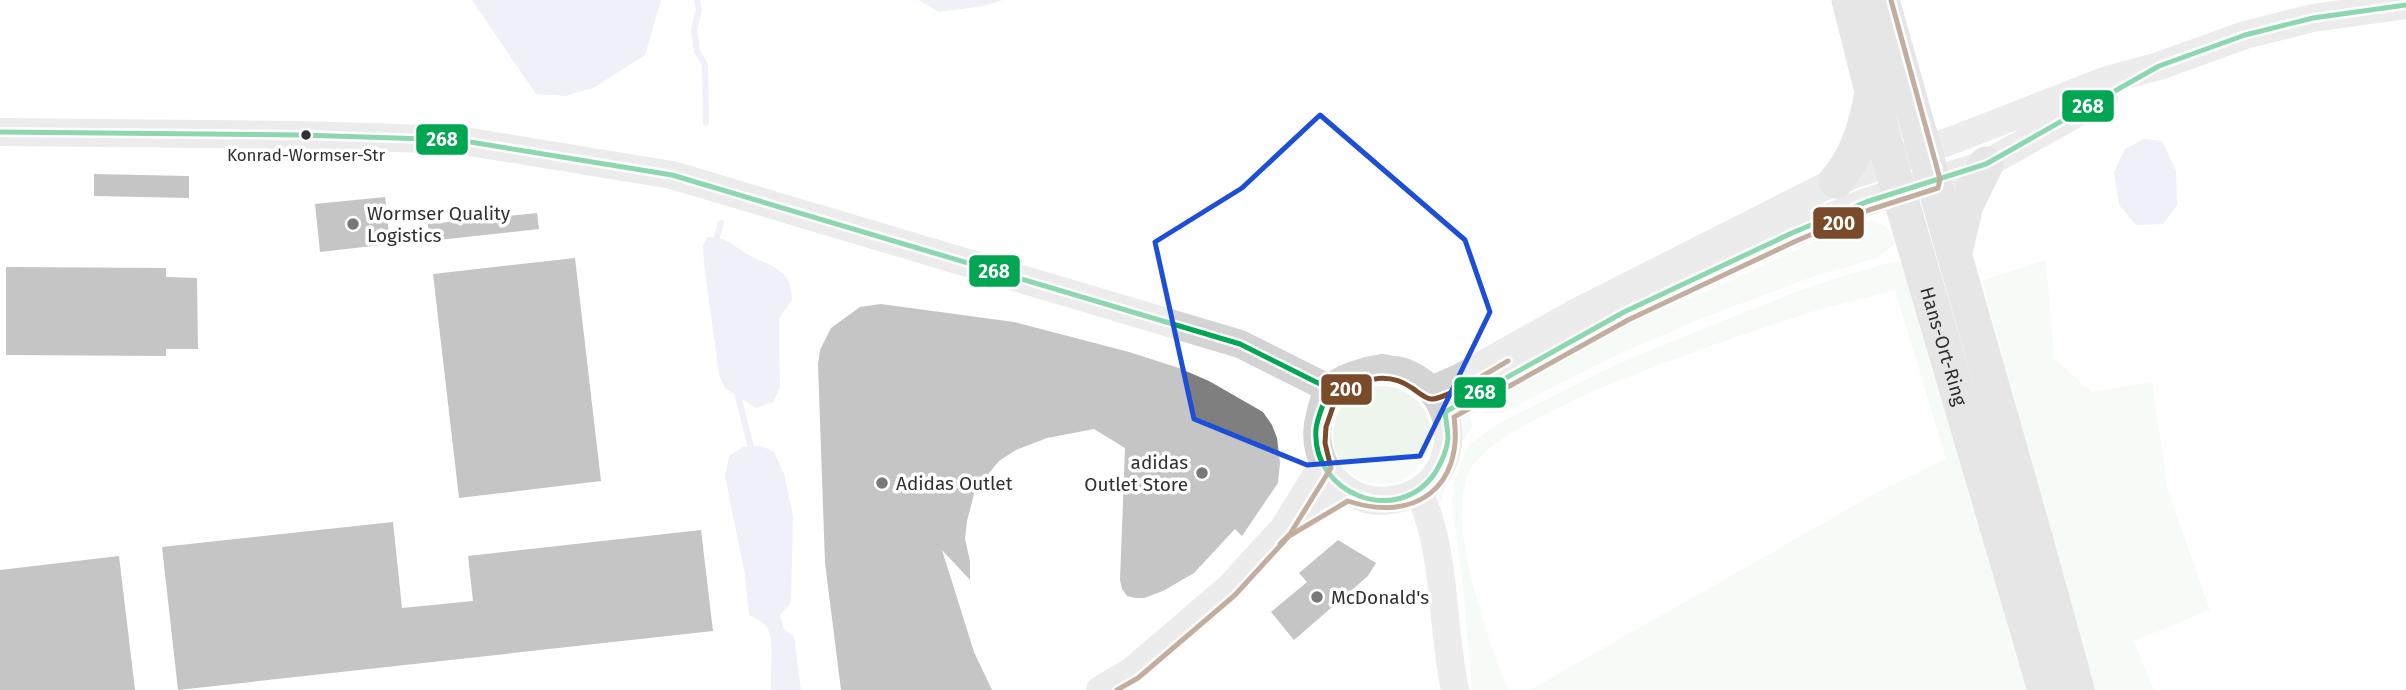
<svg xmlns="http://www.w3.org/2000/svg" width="2406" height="690" viewBox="0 0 2406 690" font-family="'Fira Sans',sans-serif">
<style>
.green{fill:#edf5ed}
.water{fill:#dbddf0}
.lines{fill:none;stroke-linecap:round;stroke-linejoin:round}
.stream{stroke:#dbddf0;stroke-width:6}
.building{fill:#7f7f7f}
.minor{stroke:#d4d4d4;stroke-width:28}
.major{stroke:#c8c8c8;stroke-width:35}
.bus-1-casing{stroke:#fff;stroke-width:10}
.bus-2-casing{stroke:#fff;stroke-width:10}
.bus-1{stroke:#00a651;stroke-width:5}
.bus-2{stroke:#7a4b2a;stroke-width:5}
.marked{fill:none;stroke:#1d4ed8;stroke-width:5;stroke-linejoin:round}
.bus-dot{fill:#303030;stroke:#fff;stroke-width:2.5}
.poi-dot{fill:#787878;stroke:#fff;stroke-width:2.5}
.labels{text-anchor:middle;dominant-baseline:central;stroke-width:7;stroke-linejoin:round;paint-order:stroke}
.bus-label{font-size:17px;fill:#303030;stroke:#fff}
.poi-label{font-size:19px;fill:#303030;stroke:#fff;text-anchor:start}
.street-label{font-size:19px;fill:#303030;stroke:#fff}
.line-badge{stroke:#fff;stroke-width:2.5}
.badge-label{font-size:19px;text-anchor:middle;font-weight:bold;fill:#fff}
</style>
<rect width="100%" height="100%" fill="#fff"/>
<g class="green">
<path d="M1858,221c19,-2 32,5 41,21l-22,16 -65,19 -109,41 -82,35 -119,60 -17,2 -6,-8 129,-74 98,-41z"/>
<path d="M2046,260l8,99 38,33 60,-10 16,109 42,119 -76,31 20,49h-67c-35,-136 -66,-274 -105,-409z"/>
<path d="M1907,261l129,429h-506l353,-201 63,-30 -51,-169c-29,8 -59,14 -87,23 -67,22 -310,101 -338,157 -26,51 18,169 38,220h-36l-9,-102 -11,-86 2,-21 15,-36 25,-19 113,-57 41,-18 91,-37 76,-29 76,-23z"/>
<circle cx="1382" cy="435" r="49"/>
<path d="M1469,413l4,14 -14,19 -20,59 -2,-14 23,-71z"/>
</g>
<g class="water">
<path d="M472,0h189l-16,55 -50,32 -29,9 -30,-2z"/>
<path d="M918,0h85l-20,6 -44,6z"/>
<path d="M2144,139l18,2 14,30 1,34 -14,19 -27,1 -17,-20 -5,-33 11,-23z"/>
<path d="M707,237c22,0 27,10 45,20 13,6 30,11 37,25 2,5 2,12 3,17l-13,20 1,69 -7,14 -17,6 -31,-20 -6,-13 -15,-112 -1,-17z"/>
<path d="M762,446l12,6 10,22 9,42 -2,86 -11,13 4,14 10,8 7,53h-30c-2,-17 6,-55 -7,-66 -4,-4 -10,-6 -15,-9l-4,-40 -20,-99 4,-20 14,-9z"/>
</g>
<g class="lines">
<g class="stream">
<path d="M697,0l2,10 -5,20 3,21 8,14 1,58"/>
<path d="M717,237l4,-14"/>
<path d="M738,396l13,51"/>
</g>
</g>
<g class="building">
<path d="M94,174l95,2v22l-95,-2z"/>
<path d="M385,197l5,47 -70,8 -5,-48z"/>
<path d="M537,213l2,16 -110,12 -1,-17z"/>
<path d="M575,258l26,223 -142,17 -26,-224z"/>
<path d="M6,267l160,1v9l31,1 1,71h-32v7l-160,-1z"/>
<path d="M881,304l133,18 115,30 50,16 30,13 54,31 9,13 5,13 3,25 -2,20 -36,53 -7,-7 -41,44 -31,18 -19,7h-8l-9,-2 -5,-7 -2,-9 5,-132 -31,-19 -47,9 -31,12 -17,11 -24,29 -8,31 -2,18 5,22v19l-28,-30 32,102 18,38h-151l-16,-127 -7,-199 2,-14 11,-22 29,-21z"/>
<path d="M393,522l9,86 71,-7 -5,-45 233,-26 12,101 -535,59 -16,-143z"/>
<path d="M1338,540l38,23 -8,13 -74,64 -23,-28 36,-30 -8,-9z"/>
<path d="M119,556l16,134h-135v-120z"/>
</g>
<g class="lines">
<g class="minor">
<path d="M0,132l301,3 157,5 214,35 568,169 90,45"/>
<path d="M1383,368c7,2 15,2 21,4 38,15 54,56 38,93 -9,18 -25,30 -45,34 -50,12 -91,-36 -77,-84 2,-8 4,-19 9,-25 10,-13 39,-20 54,-22z"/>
<path d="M1431,390l26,-11 120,-67 259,-131 117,-41 154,-60 52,-14 86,-31 68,-17 93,-13"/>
<path d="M1445,412l179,-100 168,-79 74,-31 120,-38 118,-66"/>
<path d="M1419,492c28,62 22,132 36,198"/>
<path d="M1286,527l61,-36"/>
<path d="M1100,690l32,-19 97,-83 54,-59 40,-64"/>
</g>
<g class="major">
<path id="s1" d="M1849,0l41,162 155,528"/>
<path d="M1882,0c64,230 133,459 195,690"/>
<path d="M1836,181c21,-25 29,-52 35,-83"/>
<path d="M1955,252l11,-47 20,-41"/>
</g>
<defs>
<path id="bus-1" d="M0,132l301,3 157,5 214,35 568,169 90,45c-6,13 -12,26 -14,40 -5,65 81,99 119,44 6,-10 12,-22 13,-34 0,-9 -2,-18 -3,-27l179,-100 168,-79 74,-31 120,-38 173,-98 86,-31 68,-17 93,-13"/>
<g id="bus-2">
<path d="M1280,544l10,-10 41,-66 -6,-25 1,-16 11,-32c25,-15 49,-25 75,-7 5,3 12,10 19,11 14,1 63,-30 77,-38"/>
<path d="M1117,690l21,-12 97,-83 54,-59 59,-35c66,22 116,-13 106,-84l174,-97 168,-79 73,-31 69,-22 2,-9 -49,-179"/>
</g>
</defs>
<use href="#bus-1" class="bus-1-casing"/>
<use href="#bus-2" class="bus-2-casing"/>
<use href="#bus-1" class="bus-1"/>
<use href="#bus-2" class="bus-2"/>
</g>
<path d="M0 0H2406V690H0ZM1320,115l145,125 25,72 -70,144 -113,9 -113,-46 -39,-177 87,-54z" fill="#fff" fill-opacity=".55" fill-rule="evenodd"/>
<path class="marked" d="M1320,115l145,125 25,72 -70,144 -113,9 -113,-46 -39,-177 87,-54z"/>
<circle class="bus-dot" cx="306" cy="135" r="6"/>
<g class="poi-dot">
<circle cx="353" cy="224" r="7"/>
<circle cx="1202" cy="473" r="7"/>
<circle cx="882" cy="483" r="7"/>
<circle cx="1317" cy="597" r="7"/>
</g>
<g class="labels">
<g class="bus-label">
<text x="306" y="155">Konrad-Wormser-Str</text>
</g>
<g class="poi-label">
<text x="367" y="213">Wormser Quality<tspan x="367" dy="22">Logistics</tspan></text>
<text x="1188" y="462" text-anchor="end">adidas<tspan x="1188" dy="22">Outlet Store</tspan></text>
<text x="896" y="483">Adidas Outlet</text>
<text x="1331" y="597">McDonald's</text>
</g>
<g class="street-label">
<text stroke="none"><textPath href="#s1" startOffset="359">Hans-Ort-Ring</textPath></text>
</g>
</g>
<g class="line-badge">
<rect x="2061" y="89" width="54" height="34" rx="7" fill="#00a651"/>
<rect x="415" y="123" width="54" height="33" rx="7" fill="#00a651"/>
<rect x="1812" y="206" width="53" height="34" rx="7" fill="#7a4b2a"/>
<rect x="968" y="254" width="53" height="34" rx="7" fill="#00a651"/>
<rect x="1320" y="373" width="53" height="33" rx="7" fill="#7a4b2a"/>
<rect x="1453" y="376" width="54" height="33" rx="7" fill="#00a651"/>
</g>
<g class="badge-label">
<text x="2088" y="113">268</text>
<text x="442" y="146">268</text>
<text x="1839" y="230">200</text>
<text x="994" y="278">268</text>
<text x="1346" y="396">200</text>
<text x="1480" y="399">268</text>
</g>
</svg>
